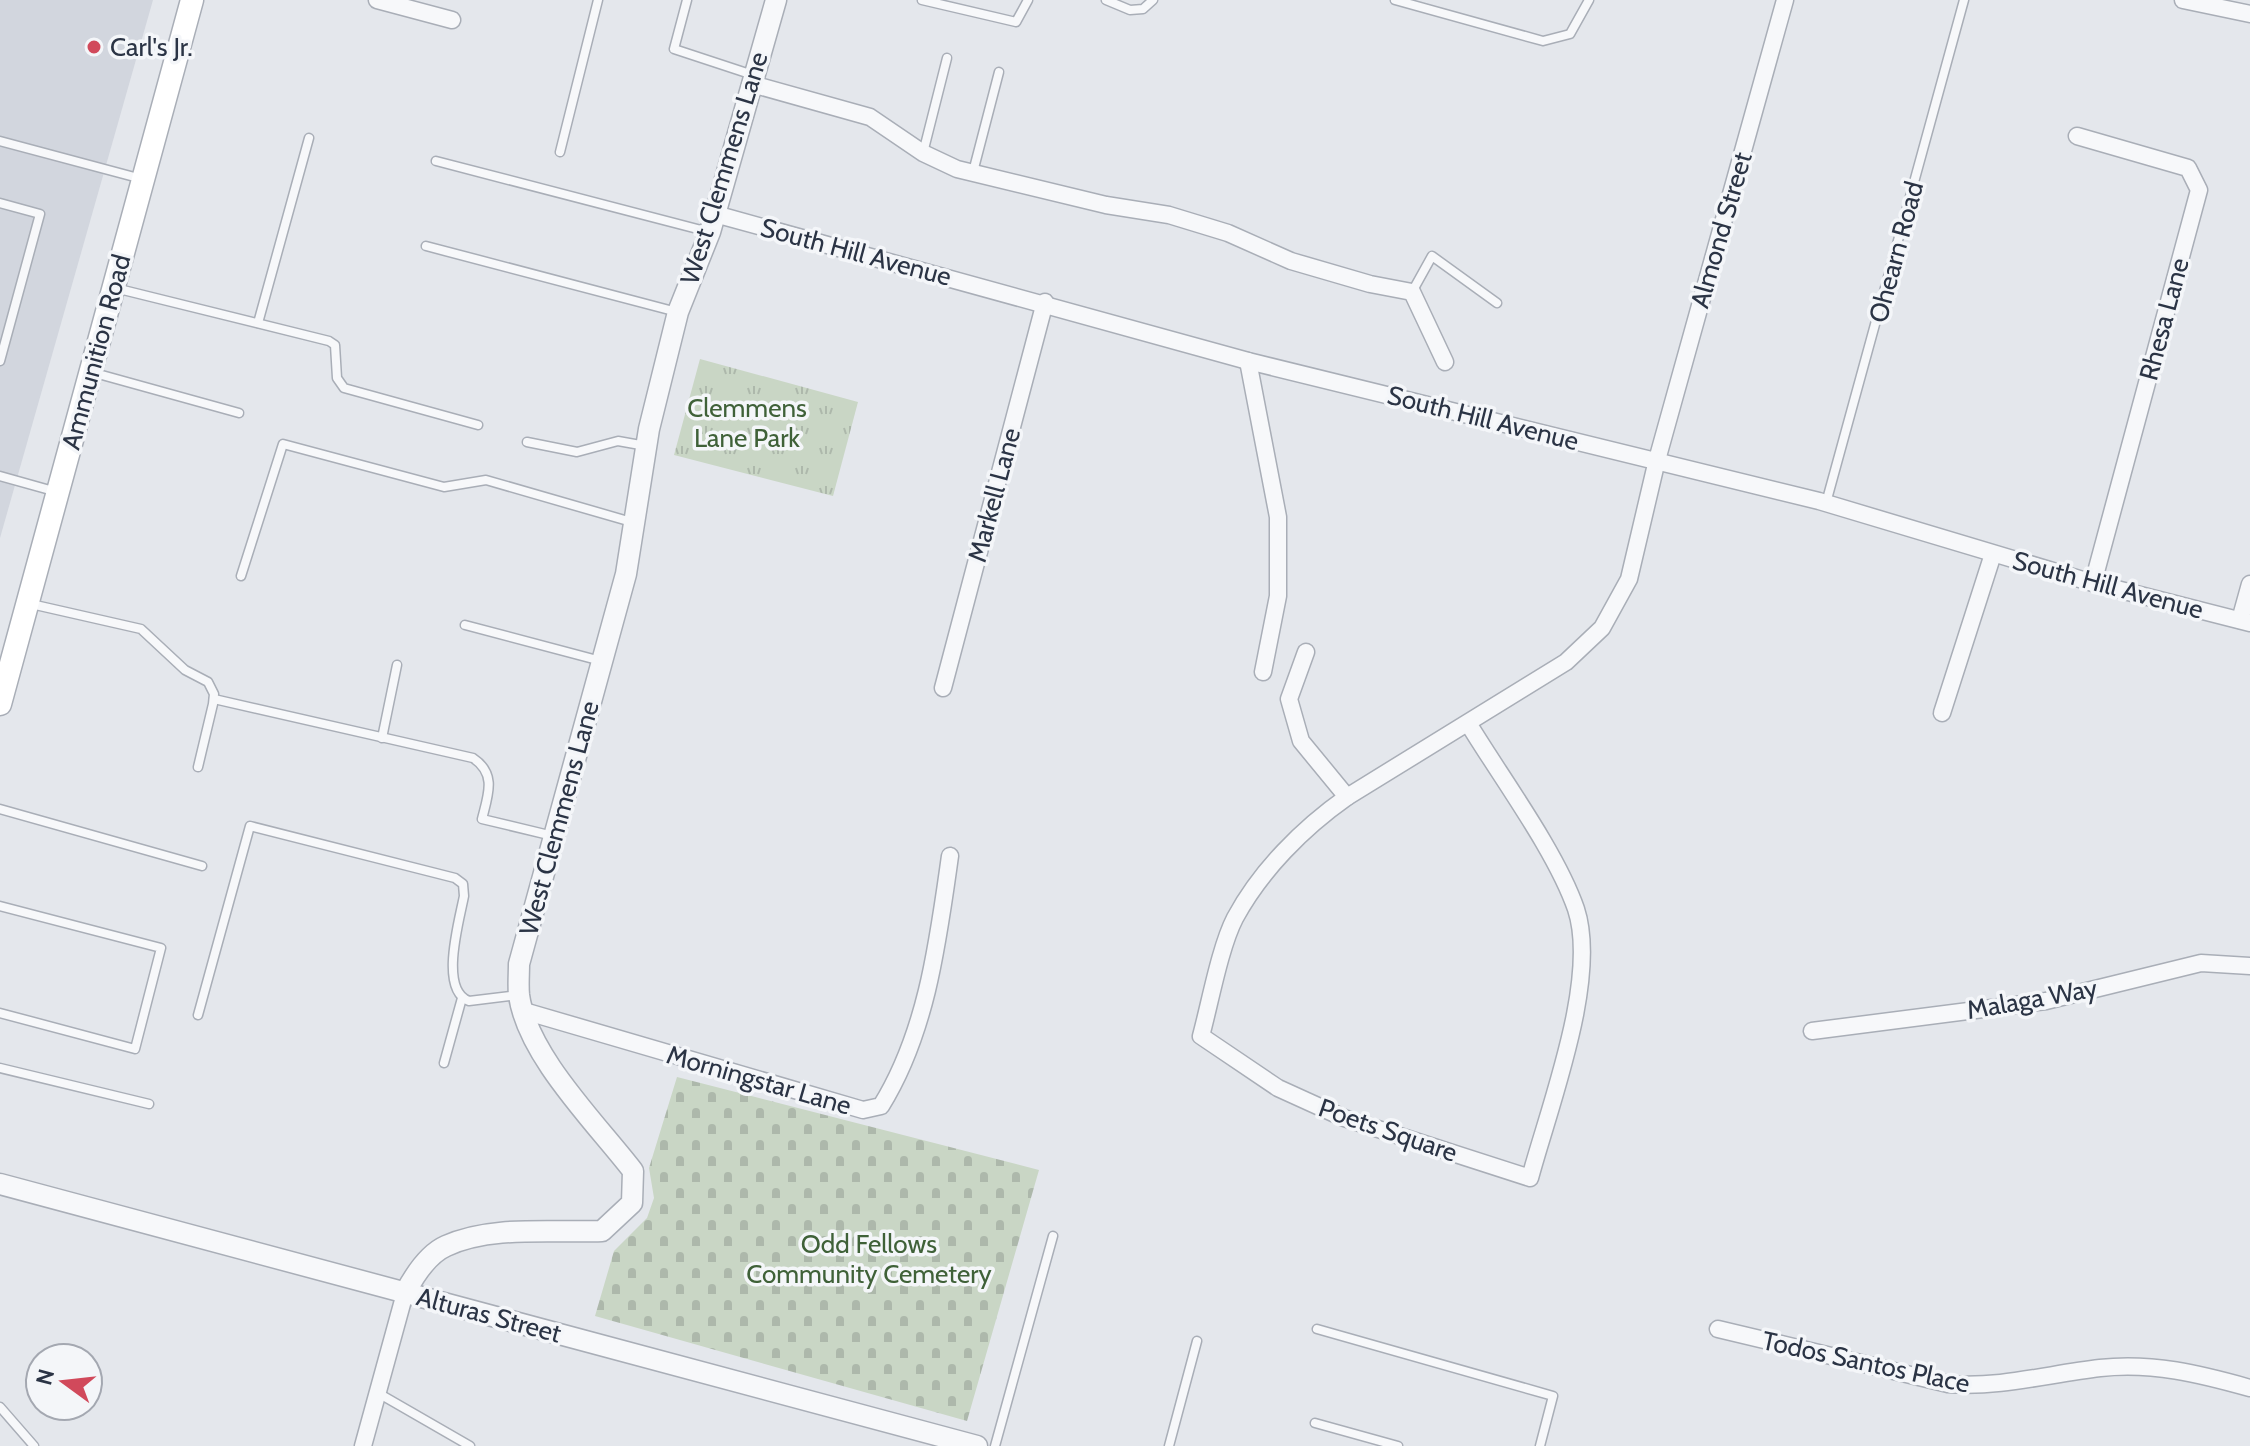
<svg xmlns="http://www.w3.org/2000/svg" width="2250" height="1446" viewBox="0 0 2250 1446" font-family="Cabin,sans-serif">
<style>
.built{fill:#d2d6de}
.cemetery{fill:url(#cemetery-stones)}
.park{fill:url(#park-tufts)}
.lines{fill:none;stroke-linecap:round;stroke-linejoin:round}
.service-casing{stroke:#a9aeb7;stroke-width:11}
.minor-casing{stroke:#a9aeb7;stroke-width:19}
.tertiary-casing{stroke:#a9aeb7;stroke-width:23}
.secondary-casing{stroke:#a9aeb7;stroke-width:25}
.service{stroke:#f7f8fa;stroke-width:8}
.minor{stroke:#f7f8fa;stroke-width:16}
.tertiary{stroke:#f7f8fa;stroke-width:20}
.secondary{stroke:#fff;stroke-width:22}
.poi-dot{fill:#d1495b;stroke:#f4f6f9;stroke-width:3}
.labels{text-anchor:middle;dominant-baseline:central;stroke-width:7;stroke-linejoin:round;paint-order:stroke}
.poi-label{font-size:26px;fill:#2b3445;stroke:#f4f6f9;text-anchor:start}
.street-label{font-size:26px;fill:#2b3445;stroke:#f4f6f9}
.park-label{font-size:26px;fill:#3f6138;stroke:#f4f6f9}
</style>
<defs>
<pattern id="cemetery-stones" width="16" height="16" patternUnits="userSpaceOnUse" patternTransform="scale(2)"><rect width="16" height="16" fill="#c9d6c5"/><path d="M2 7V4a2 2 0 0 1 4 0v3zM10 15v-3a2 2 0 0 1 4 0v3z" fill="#adb8ab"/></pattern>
<pattern id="park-tufts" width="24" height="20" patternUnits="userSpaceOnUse" patternTransform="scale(2)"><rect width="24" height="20" fill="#c9d6c5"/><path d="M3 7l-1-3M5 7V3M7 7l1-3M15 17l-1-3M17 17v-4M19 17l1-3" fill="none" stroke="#adb8ab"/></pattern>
</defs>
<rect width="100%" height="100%" fill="#e4e7ec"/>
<path class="built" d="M0,0h153l-153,538z"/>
<path class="cemetery" d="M677,1077l362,93 -72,251 -372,-105 19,-65 33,-33 7,-20 -5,-30z"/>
<path class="park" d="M700,359l158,43 -25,94 -159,-41z"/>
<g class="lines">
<defs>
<g id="service">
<path d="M687,0l-13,49 79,26"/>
<path d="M922,0l94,22 12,-22"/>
<path d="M1106,0l24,10 13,-1 10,-9"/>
<path d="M1395,0l148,41 27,-7 19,-34"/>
<path d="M0,141l142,38"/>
<path d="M560,152l38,-152"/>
<path d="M923,153l24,-95"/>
<path d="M436,161l273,71"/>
<path d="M973,172l26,-100"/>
<path d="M0,203l40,11 -40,147"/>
<path d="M426,246l251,66"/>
<path d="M115,288l214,53 6,4 2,33 7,10 134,37"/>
<path d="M1412,292l20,-36 65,47"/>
<path d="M258,323l51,-185"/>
<path d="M91,372l148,41"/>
<path d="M527,442l50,10 41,-11 28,5"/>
<path d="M0,476l57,16"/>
<path d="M1826,503l138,-503"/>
<path d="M241,576l42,-132 161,43 42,-7 149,43"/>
<path d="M31,604l110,25 44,41 23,12 6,12 -1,10 -15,63"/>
<path d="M465,625l136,36"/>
<path d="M214,699l259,59c24,16 15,37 9,61l71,17"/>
<path d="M382,738l15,-73"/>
<path d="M0,809l202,57"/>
<path d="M0,906l161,42 -26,101 -135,-36"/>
<path d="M198,1015l52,-189 205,52 8,6 1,12c-5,26 -25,94 5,105l50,-6"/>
<path d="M444,1063l18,-65"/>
<path d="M0,1068l149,36"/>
<path d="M1317,1329l236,67 -13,50"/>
<path d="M378,1393l92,53"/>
<path d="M0,1407l34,39"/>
<path d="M1315,1423l83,23"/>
<path d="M995,1446l58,-210"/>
<path d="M1169,1446l28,-105"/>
</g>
<g id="minor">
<path d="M377,0l75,20"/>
<path d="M2183,0l67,14"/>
<path d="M752,84l118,33 53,36 34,16 149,36 63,10 59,18 63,28 79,23 42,8 33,70"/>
<path d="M2077,136l111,32 11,22 -106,393"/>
<path d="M715,214l533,147 571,140 274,82 157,40"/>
<path d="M1248,361l30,156v79l-15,76"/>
<path d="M2240,620l10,-36"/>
<path d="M1306,652l-17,47 12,42 46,56"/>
<path d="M943,688l102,-386"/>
<path d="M1942,713l51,-159"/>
<path d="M1468,723c32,53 88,128 108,186 23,70 -27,198 -46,269l-186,-60 -66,-30 -77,-52c9,-33 19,-89 34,-118 26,-48 68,-90 112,-121l219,-135 36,-34 27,-49 28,-119 128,-460"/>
<path d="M524,1011l339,99 18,-4c46,-74 57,-165 69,-250"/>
<path d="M1812,1031l234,-30 155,-38 49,3"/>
<path d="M1718,1329l230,55c53,4 100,-10 152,-16 52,-6 100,6 150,20"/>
<path d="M363,1446l42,-153"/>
</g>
<g id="tertiary">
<path d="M0,1184l977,262"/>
<path d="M405,1293c9,-17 23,-39 41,-47 45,-21 107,-13 156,-15l30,-28 1,-32c-37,-48 -106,-116 -114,-176 -1,-10 0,-21 0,-31l107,-390 23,-145 29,-117 32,-80 66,-232"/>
</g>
<path id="secondary" d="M0,704l192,-704"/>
</defs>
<use href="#service" class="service-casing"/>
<use href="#minor" class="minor-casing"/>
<use href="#tertiary" class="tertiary-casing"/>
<use href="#secondary" class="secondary-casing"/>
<use href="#service" class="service"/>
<use href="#minor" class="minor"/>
<use href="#tertiary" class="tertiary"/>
<use href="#secondary" class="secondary"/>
</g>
<circle class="poi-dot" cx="94" cy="47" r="8"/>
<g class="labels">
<g class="poi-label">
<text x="110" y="47">Carl's Jr.</text>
</g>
<g class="street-label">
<text transform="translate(724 168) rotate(-73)">West Clemmens Lane</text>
<text transform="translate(1721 230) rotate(-74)">Almond Street</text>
<text transform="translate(856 252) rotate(15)">South Hill Avenue</text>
<text transform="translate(1896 252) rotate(-75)">Ohearn Road</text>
<text transform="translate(2164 319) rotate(-75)">Rhesa Lane</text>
<text transform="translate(96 352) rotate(-75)">Ammunition Road</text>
<text transform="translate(1483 418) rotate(14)">South Hill Avenue</text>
<text transform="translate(994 495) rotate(-75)">Markell Lane</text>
<text transform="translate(2108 585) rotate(15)">South Hill Avenue</text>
<text transform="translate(559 818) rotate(-75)">West Clemmens Lane</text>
<text transform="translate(2032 999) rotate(-10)">Malaga Way</text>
<text transform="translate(759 1080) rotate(16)">Morningstar Lane</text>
<text transform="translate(1388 1130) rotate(19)">Poets Square</text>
<text transform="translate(489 1315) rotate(15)">Alturas Street</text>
<text transform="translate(1866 1362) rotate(12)">Todos Santos Place</text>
</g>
<g class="park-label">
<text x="747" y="408">Clemmens<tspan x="747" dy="30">Lane Park</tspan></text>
<text x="869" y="1244">Odd Fellows<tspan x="869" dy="30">Community Cemetery</tspan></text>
</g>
</g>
<g transform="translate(64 1382) rotate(285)"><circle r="38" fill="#f4f6f9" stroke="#a4a8b1" stroke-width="2"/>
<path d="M0-6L14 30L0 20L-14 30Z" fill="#d1495b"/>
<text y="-12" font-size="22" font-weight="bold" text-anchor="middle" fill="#2b3445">N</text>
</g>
</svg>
